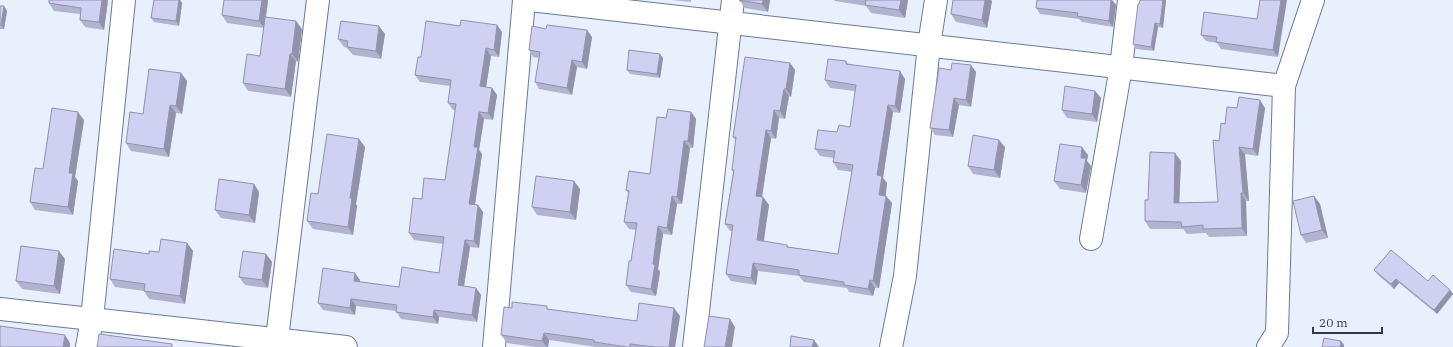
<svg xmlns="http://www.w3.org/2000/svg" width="1453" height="347" viewBox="0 0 1453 347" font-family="'IBM Plex Serif',serif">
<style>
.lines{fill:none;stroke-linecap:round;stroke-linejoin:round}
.street-casing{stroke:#697a96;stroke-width:24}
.street{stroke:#fff;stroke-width:22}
.wall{fill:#b3b3d1}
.shaded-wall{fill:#9292aa}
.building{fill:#d0d0f3;stroke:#9292aa}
</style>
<rect width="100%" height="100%" fill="#e8f0fd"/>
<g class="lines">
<defs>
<g id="street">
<path d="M530,0l754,86"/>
<path d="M1091,239l30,-172 8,-67"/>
<path d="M0,309l346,38"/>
<path d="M87,347l5,-28 32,-319"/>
<path d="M276,347l42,-347"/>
<path d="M494,347l30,-347"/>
<path d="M694,347l39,-347"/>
<path d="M891,347l14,-71 24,-231 7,-45"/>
<path d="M1268,347l9,-14 7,-247 29,-86"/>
</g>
</defs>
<use href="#street" class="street-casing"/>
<use href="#street" class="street"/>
</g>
<g class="wall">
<path d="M49,0h59l-4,30 -19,-3 -5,-7v-6l-26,-3 -5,-8z"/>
<path d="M154,0h26l2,3 -3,23 -25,-4 -3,-4z"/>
<path d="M224,0h44v1l-2,16 36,12 -4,33 -2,-1 -5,36 -43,-6 -5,-8 17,-27 4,-28 -37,-5 -5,-8z"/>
<path d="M672,0h19v2z"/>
<path d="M739,0h31l-2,12 -23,-4z"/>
<path d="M834,0h74l-3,18 -34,-5 -5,-7 -31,-5z"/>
<path d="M1037,0h75l4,5 -3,22 -31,-5 -3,-3 -39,-5 -4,-6z"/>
<path d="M1166,0l-3,28 -5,-1 -4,24 -18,-2 -3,-5 6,-40z"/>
<path d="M992,1l-5,27 -31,-6 -5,-8z"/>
<path d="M0,6h4l3,5 -3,18h-4z"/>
<path d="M1257,19l21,38 -57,-8 -4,-6 -11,-2 -5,-6z"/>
<path d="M546,29l46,8 -5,32 -10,-2 -5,28 -33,-6 -4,-7 4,-24 -6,-1 -4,-7z"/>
<path d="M502,32l-3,25 -8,-1 -5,31 6,1 5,7 -4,25 -9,-1 -5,31 3,4 -7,51h3l5,7 -4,36 -9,-1 -6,39 12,2 5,7 -4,27 -38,-5 -1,7 -37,-5 -5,-8 -40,-5 -1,9 -32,-5 -5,-7 42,-23v2l39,5 40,-14 4,-29 -29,-4 -5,-7 13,-34 23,-19 10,-70h-2l-5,-7 2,-17 -30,-4 -5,-7 6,-18z"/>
<path d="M385,34l-4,25 -28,-4 -6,-7 -3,-1 -6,-8z"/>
<path d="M663,58l-3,20 -30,-4 -3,-4z"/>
<path d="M846,61l2,3 57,15 -5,34 -7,-1 -10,66 4,5 -2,13 7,7 -13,85h-4l-2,8 -24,-4 -2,-4 -43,-6 -5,-6 -41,-5 -2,14 -25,-4 -5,-7 6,-43h-2l-5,-7 8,-52 -1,-2 4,-29 -3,-4 57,-74 5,7 -4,27 -2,-1 -4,23 -6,-1 -3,21 -5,-1 -9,59h1l6,8 -6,36 24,4 2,2 49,7 14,-82 -14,-2 -5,-8 1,-4 -14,-2 -5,-7 22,-17 13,-5 5,-36 -25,-3 -5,-8z"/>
<path d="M951,70l25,2 -5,35 -12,-2 -6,32 -18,-2 -5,-7z"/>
<path d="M181,73l6,8 -5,33 -6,-1 -7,44 -38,-6 -5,-8 17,-29z"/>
<path d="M1095,91l6,7 -4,24 -30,-4 -5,-8z"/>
<path d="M1237,108h28l-7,48 -13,-2 4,47h-3l1,35 -38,1 -3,-4 -19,1 -4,-5h-33l-5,-8 3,-21 33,-39 -2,42 39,-1 1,-61z"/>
<path d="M691,112l5,7 -3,29h-3l-8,56h-5l-5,31 -9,-1 -5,35 2,3 -4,24 -25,-4 -5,-7 5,-24 5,-31 -7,-1 -5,-7 4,-29 -2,-3 24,-16 16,-56z"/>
<path d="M84,120l-9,57 3,4 -5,34 -38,-5 -5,-8 13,-33z"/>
<path d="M365,147l-9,57 1,2 -4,29 -40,-6 -6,-8 11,-27z"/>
<path d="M1005,147l-5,31 -27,-4 -5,-8z"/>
<path d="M1088,155l-1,6 4,5 -5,27 -26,-4 -6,-8z"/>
<path d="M254,184l5,8 -4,31 -34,-5 -6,-8z"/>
<path d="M580,189l-4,31 -39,-5 -5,-8z"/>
<path d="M1314,196l6,8 8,34 -22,5 -5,-8z"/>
<path d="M187,243l6,8 -8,53 -36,-5 -5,-8 -29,-4 -5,-8 39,-25 10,-2z"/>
<path d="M266,254l6,8 -4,26 -23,-3 -6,-8z"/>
<path d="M65,259l-5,35 -38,-5 -6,-8z"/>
<path d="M1374,270l54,11 22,9 3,4 -16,20 -38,-31 -5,6 -17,-15z"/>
<path d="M512,308l37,1 88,12 43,-5 -5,31h-79l-47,-7 -1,7h-12l-29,-4 -6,-8z"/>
</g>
<g class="shaded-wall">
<path d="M102,0h6l-4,30 -5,-8z"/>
<path d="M179,0h1l2,3 -3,23 -3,-5z"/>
<path d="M262,0h6v1l-4,27 -5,-7z"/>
<path d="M763,0h7l-2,12 -6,-8z"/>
<path d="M901,0h7l-3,18 -6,-8z"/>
<path d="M985,0h6l1,1 -5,27 -5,-8z"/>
<path d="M1111,0h1l4,5 -3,22 -4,-6z"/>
<path d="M1163,0h3l-3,28 -3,-4z"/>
<path d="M1281,0h6l-9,57 -5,-7z"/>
<path d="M4,6l3,5 -3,18 -3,-4z"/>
<path d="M296,21l6,8 -4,33 -6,-8z"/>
<path d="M1155,23l3,4 -4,24 -3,-4z"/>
<path d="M497,25l5,7 -3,25 -5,-7z"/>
<path d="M379,26l6,8 -4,25 -5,-8z"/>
<path d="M587,30l5,7 -5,32 -5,-7z"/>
<path d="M486,48l5,8 -6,37 -5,-7z"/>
<path d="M290,54l6,7 -5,36 -6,-8z"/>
<path d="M660,54l3,4 -3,20 -3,-4z"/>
<path d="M572,60l5,7 -5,28 -5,-7z"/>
<path d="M790,63l5,7 -4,27 -5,-8z"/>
<path d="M971,65l5,7 -5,35 -5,-7z"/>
<path d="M900,71l5,8 -5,34 -5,-7z"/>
<path d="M181,73l6,8 -5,33 -6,-8z"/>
<path d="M492,88l5,7 -4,25 -5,-7z"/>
<path d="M784,89l5,7 -4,23 -5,-8z"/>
<path d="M1095,91l6,7 -4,24 -5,-8z"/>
<path d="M954,98l5,7 -6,32 -4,-7z"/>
<path d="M1260,100l5,8 -7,48 -5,-7z"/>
<path d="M170,105l6,8 -7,44 -5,-8z"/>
<path d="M888,105l5,7 -10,66 4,5 -2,19 -6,-7 -2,-20z"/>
<path d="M774,110l5,8 -3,21 -5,-8z"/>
<path d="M78,112l6,8 -9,57 3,4 -5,34 -5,-8 1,-34z"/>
<path d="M479,112l5,7 -5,31 3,4 -8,57 -5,-7 5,-57z"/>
<path d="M691,112l5,7 -3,29 -5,-7z"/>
<path d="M766,130l5,8 -10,65 -5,-7z"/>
<path d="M359,139l6,8 -9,57 1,2 -4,29 -5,-8 2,-29z"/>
<path d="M999,140l6,7 -5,31 -6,-8z"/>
<path d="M684,141l6,7 -8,56 -5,-7z"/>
<path d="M1082,147l6,8 -1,6 4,5 -5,27 -5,-8v-27z"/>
<path d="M1239,147l6,7 4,47 -6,-8z"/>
<path d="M1175,153l6,8 -2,50 -5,-8z"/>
<path d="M574,181l6,8 -4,31 -6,-8z"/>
<path d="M254,184l5,8 -4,31 -6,-8z"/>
<path d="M1241,193l5,8 1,35 -5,-8z"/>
<path d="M672,196l5,8 -5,31 -5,-7z"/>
<path d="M886,196l6,7 -13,85 -6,-7z"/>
<path d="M1314,196l6,8 8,34 -6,-8z"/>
<path d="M763,197l6,8 -6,42 -6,-7z"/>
<path d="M478,205l5,7 -4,36 -5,-7z"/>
<path d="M658,226l5,8 -5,35 2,3 -4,24 -5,-7 2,-25z"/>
<path d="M465,240l5,7 -7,45 -5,-7z"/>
<path d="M187,243l6,8 -8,53 -5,-8z"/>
<path d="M59,251l6,8 -5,35 -6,-8z"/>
<path d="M266,254l6,8 -4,26 -6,-8z"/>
<path d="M753,263l5,8 -2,14 -5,-7z"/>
<path d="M355,273l5,7 -1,8 -5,-7z"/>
<path d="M1396,279l3,4 -5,6 -3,-5z"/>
<path d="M870,280l5,8 -2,8 -5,-7z"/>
<path d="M476,288l5,7 -4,27 -5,-7z"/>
<path d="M1450,290l3,4 -16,20 -3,-4z"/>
<path d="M351,299l5,7 -1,9 -5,-7z"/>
<path d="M674,308l6,8 -5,31h-6z"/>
<path d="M434,310l5,7 -1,7 -5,-7z"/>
<path d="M730,319l5,8 -3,20h-7z"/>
<path d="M544,333l5,7 -1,7h-1l-5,-6z"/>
<path d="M65,335l5,8v4h-7z"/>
<path d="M814,340l5,7h-7z"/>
<path d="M1341,341l3,4v2h-4z"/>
</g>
<g class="building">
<path d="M49,0h53l-3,22 -19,-2 1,-12 -32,-5z"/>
<path d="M154,0h25l-3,21 -25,-3z"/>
<path d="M224,0h38l-3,21 -37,-6z"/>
<path d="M739,0h24l-1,4z"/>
<path d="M866,0h35l-2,10 -34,-5z"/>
<path d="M953,0h32l-3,20 -31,-6z"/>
<path d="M1037,0h74l-2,21 -32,-5 1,-3 -42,-5z"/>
<path d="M1140,0h23l-3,24 -5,-1 -4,24 -18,-3 5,-40h1z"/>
<path d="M1260,0h21l-8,50 -57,-8 1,-5 -16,-2 3,-23 53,7z"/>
<path d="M0,6h4l-3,19h-1z"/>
<path d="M265,17l31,4 -4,33h-2l-5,35 -42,-6 4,-29 13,2z"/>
<path d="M461,20l36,5 -3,25 -8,-2 -6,38 12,2 -4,25 -9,-1 -5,35h4l-9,57 9,1 -4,36 -9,-1 -7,45 18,3 -4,27 -38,-5 -1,7 -37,-5 1,-7 -46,-6 -1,9 -32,-5 5,-35 32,5 -1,8 45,6 3,-20 37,6 5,-36 -35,-4 4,-35 9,1 2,-21 21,2 11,-76 -8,-1 3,-23 -36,-5 3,-18h3l5,-36 34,5z"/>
<path d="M341,21l38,5 -3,25 -29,-4 1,-6 -10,-2z"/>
<path d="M547,25l40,5 -5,32 -10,-2 -5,28 -32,-6 5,-30 -11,-2 3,-24 14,3z"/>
<path d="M629,50l31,4 -3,20 -30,-4z"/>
<path d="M745,57l45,6 -4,26h-2l-4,22 -6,-1 -3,21 -5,-1 -10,66 7,1 -6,43 30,5v2l51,7 15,-89 -20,-3 2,-11 -20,-2 3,-19 19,2 2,-7 11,2 6,-42 -31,-5 3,-21 18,2v3l54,7 -5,35 -7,-1 -11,70 5,1 -3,19 7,1 -13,85 -3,-1 -2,9 -24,-4v-3l-45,-7v-5l-46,-7 -2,15 -25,-4 7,-49 -8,-1 9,-54h-2l4,-33h-3z"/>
<path d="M952,63l19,2 -5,35 -12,-2 -5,32 -19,-2 9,-60 12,2z"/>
<path d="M149,69l32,4 -5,33 -6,-1 -6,44 -38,-6 4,-31 13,2z"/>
<path d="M1065,86l30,5 -3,23 -30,-4z"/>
<path d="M1239,97l21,3 -7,49 -14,-2 4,46h-2l1,35 -39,1v-4l-21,2 -1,-5 -36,-1v-21h3l2,-48 25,1 -1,50 44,-1 -5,-62 6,1 2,-18 4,1 2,-17 10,1z"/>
<path d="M52,108l26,4 -9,61h4l-5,34 -38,-5 5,-34 8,1z"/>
<path d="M668,109l23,3 -3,29h-4l-7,56 -5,-1 -5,32 -9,-2 -5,38 2,1 -4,24 -25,-4 3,-24h2l6,-38 -13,-1 5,-31 -3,-1 3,-19 21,3 7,-57 9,1z"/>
<path d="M327,134l32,5 -9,59h2l-4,29 -41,-6 4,-28 7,1z"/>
<path d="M973,135l26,5 -5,30 -26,-4z"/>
<path d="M1060,144l22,3 -1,11h5l-5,27 -27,-4z"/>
<path d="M536,176l38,5 -4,31 -38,-5z"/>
<path d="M219,179l35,5 -5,31 -34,-5z"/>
<path d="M1314,196l8,34 -21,5 -8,-34z"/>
<path d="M161,239l26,4 -7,53 -36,-5 1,-7 -35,-5 4,-30 35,5v-3l10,1z"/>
<path d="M21,246l38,5 -5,35 -38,-5z"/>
<path d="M1391,250l37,31 5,-6 17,15 -16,20 -38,-31 -5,5 -17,-14z"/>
<path d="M243,251l23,3 -4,26 -23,-3z"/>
<path d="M512,302l35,4v3l90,12 2,-18 35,5 -5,39h-14l-25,-3v3h-3l-33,-5v-2l-50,-7 -2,8 -41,-6 3,-28 8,1z"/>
<path d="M709,316l21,3 -5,28h-21z"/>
<path d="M0,326l65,9 -2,12h-63z"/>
<path d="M99,334l73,10v3h-75z"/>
<path d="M791,336l23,4 -2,7h-22z"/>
<path d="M1324,338l17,3 -1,6h-18z"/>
</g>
<path d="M1313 327v6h69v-6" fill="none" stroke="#333a47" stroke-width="2"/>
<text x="1319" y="327" font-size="12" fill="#333a47" stroke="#e8f0fd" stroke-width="3" paint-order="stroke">20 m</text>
</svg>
